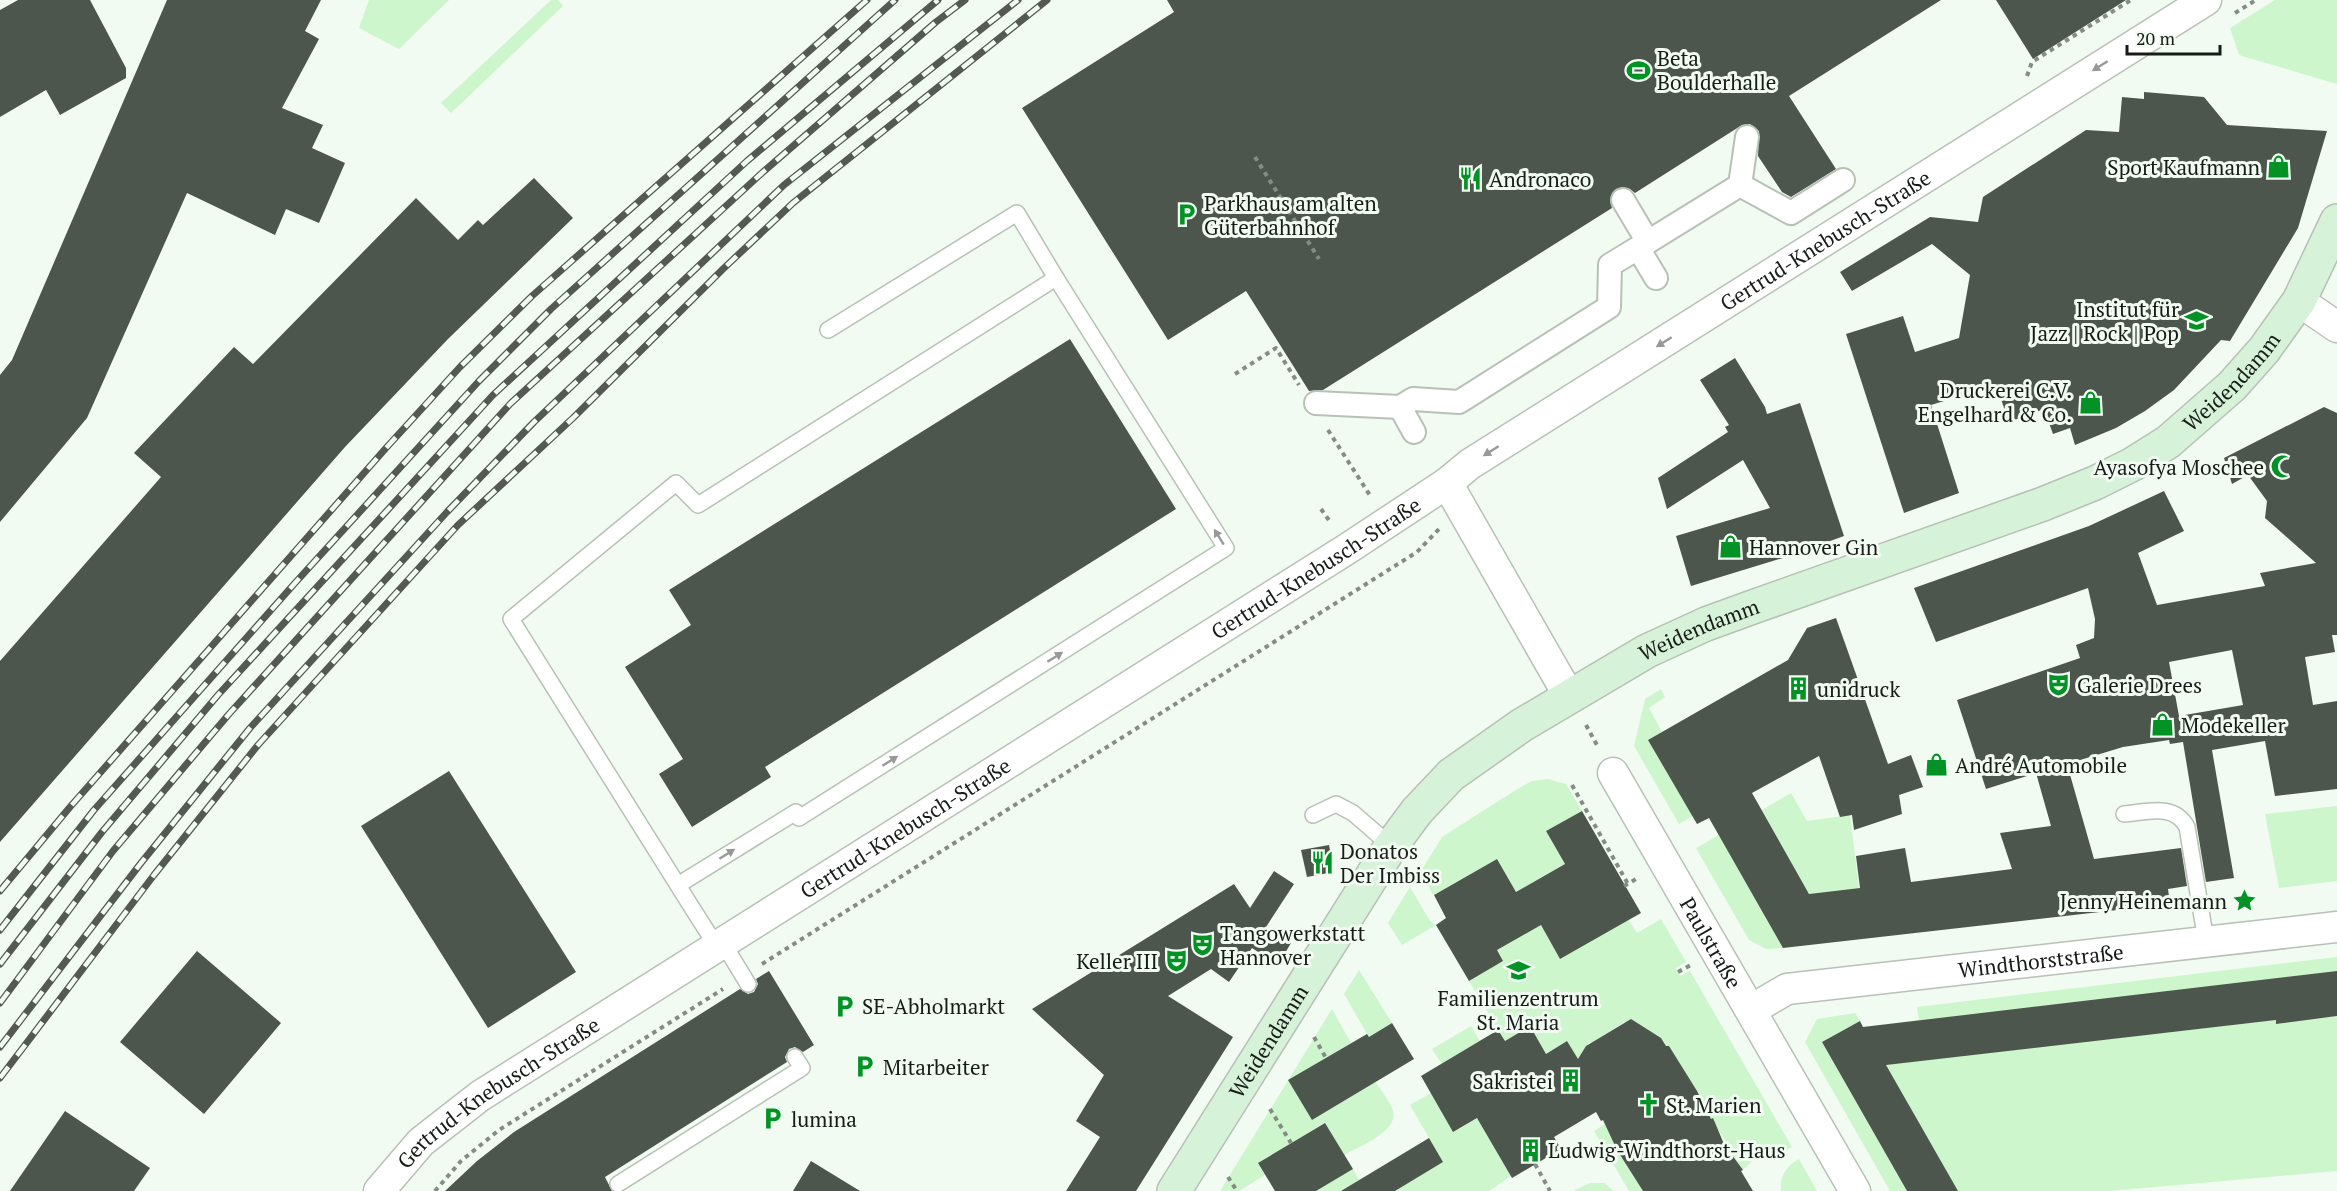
<svg xmlns="http://www.w3.org/2000/svg" width="2337" height="1191" viewBox="0 0 2337 1191" font-family="'PT Serif',serif">
<style>
.green{fill:#cdf6cd}
.building{fill:#4d564d;fill-rule:evenodd}
.lines{fill:none;stroke-linecap:round;stroke-linejoin:round}
.service-casing{stroke:#b7c1b6;stroke-width:18}
.pedestrian-casing{stroke:#b7c1b6;stroke-width:26}
.minor-casing{stroke:#b7c1b6;stroke-width:33}
.secondary-casing{stroke:#b7c1b6;stroke-width:36}
.path{stroke:#858c85;stroke-width:4;stroke-dasharray:4.5 4.5;stroke-linecap:butt}
.service{stroke:#fff;stroke-width:15}
.pedestrian{stroke:#fff;stroke-width:22}
.minor{stroke:#fff;stroke-width:30}
.secondary{stroke:#d6f2d8;stroke-width:33}
.rail-casing{stroke:#545954;stroke-width:7}
.rail{stroke:#f1fbf1;stroke-width:4.5;stroke-dasharray:14;stroke-linecap:butt}
.oneway{fill:#979997}
.labels{text-anchor:middle;dominant-baseline:central;stroke-width:6;stroke-linejoin:round;paint-order:stroke}
.poi-label{font-size:21px;fill:#181c18;stroke:#f1fbf1;text-anchor:start}
.street-label{font-size:21px;fill:#181c18;stroke:#f1fbf1}
</style>
<rect width="100%" height="100%" fill="#f1fbf1"/>
<g class="green">
<path d="M369,0h80l-50,49 -40,-21z"/>
<path d="M551,0h7l5,6 -112,107 -10,-10z"/>
<path d="M2275,0h62v84l-98,-29 -9,-27z"/>
<path d="M1661,689l4,8 -16,11 13,24 -13,8 44,76 -14,8 -45,-78 11,-47z"/>
<path d="M1548,779l18,5 16,27 -36,20 19,33 -49,28 -19,-33 -64,36 -12,-24 21,-34 77,-49 13,-7z"/>
<path d="M1791,793l16,28 43,-6 9,73 -50,6 -47,-84z"/>
<path d="M2337,806v75l-58,7 -14,-74z"/>
<path d="M1719,835l64,113 -17,1 -17,-9 -53,-92z"/>
<path d="M1410,887l20,34 6,4 -34,20 -14,-22z"/>
<path d="M1661,919l25,43 -10,6 4,8 10,-5 102,176 -11,6c-18,-9 -26,7 -38,17l-16,-24v-3l-14,-21v-4l-2,1 -12,-24 -29,-46v-3h-4l-3,-6 -10,6 -30,-25v2l-32,20 -2,-1 -8,22 -14,-23 -21,13 -16,-28 -25,15 -36,-60 34,-20 -6,-11 44,-25 19,34 69,-39 8,13z"/>
<path d="M2337,957v14l-153,19 -259,70 351,-40 1,4 60,-8v155l-227,20h-152l-95,-164 56,-7 -2,-13z"/>
<path d="M1359,970l33,53 -23,14 -25,-43z"/>
<path d="M1332,1009l19,34 -62,37 23,40 64,-38c5,9 14,19 17,29 6,20 -34,36 -49,44l-20,-32 -66,40 7,12 -26,16h-19z"/>
<path d="M1855,1013l5,8 -38,21 85,149h-17l-85,-149 12,-23z"/>
<path d="M1471,1026l9,15 -38,23 -10,-15z"/>
<path d="M1431,1093l13,23 6,-2 9,15 20,-12 32,59 -22,15h-94l48,-29 -33,-57z"/>
<path d="M1605,1124l38,67h-14l-35,-60z"/>
<path d="M1799,1159l18,32h-36c-2,-14 6,-26 18,-32z"/>
<path d="M1353,1169l12,22h-49z"/>
<path d="M1590,1183h14l10,8h-41z"/>
</g>
<g class="building">
<path d="M18,0h72l36,68v10l-66,37 -14,-25 -46,27v-107z"/>
<path d="M167,0h154l-16,31 14,8 -37,69 41,17 -11,23 33,15 -26,60 -33,-14 -11,26 -88,-42 -100,225 -87,104v-147l12,-15z"/>
<path d="M1167,0h774l-152,96 47,73 -45,28 -9,-5 -24,-36 1,-25 -9,-7 -8,1 -107,68 -5,-4 -7,-2 -7,2 -6,11 2,8 -289,182 -14,1 -63,-100 -78,49 -146,-232 152,-96z"/>
<path d="M1996,0h130l-93,59z"/>
<path d="M2144,92l60,5 23,28 100,6 -29,97 -68,113 -9,-1 -47,50 -29,21 -29,17 -41,17 -5,-17 -17,6 -9,-25 -35,13 -13,-37 -65,20 28,88 -55,20 -58,-179 57,-18 12,36 44,-14 11,-63 -38,-31 -80,47 -12,-19 90,-55 48,5 5,-25 103,-67 33,2 3,-35 22,2z"/>
<path d="M534,178l39,40 -125,121 -103,108 -345,395v-181l161,-184 -27,-24 100,-106 19,17 163,-166 42,42 20,-20 5,5z"/>
<path d="M1070,339l106,170 -411,258 6,10 -79,50 -33,-53 24,-15 -58,-92 66,-42 -22,-35z"/>
<path d="M1735,358l30,49 2,7 33,-11 44,133 -58,21 -95,29 -15,-50 94,-28 -27,-48 -76,49 -9,-31 70,-46 -3,-5 4,-2 -29,-45z"/>
<path d="M2324,407l13,6v222h-5l3,17 -30,5 8,48 24,-4v88l-62,7 -10,-55 -53,9 22,128 -28,4 -23,-140 -13,2 -1,-4 -46,7 -56,17 27,95 87,-11 6,38 -19,3 2,15 -387,44 -74,-130 -12,6 -49,-84 140,-80 19,-32 29,-10 52,146 23,-9 12,32 -24,8 3,19 -48,16 -2,-15 -12,2 -21,-61 -67,37 57,101 51,-6 -4,-32 49,-8 6,34 101,-13 -12,-36 51,-7 -15,-53 -50,16 -29,-89 123,-42 -4,-13 18,-7 1,-19 -7,-31 -152,54 -22,-54 175,-62 75,-35 20,40 -46,22 19,52 108,-19 -5,-13 56,-10 -51,-45 2,-17 -19,-26 -16,9 -8,-26zM2232,650l11,55 -64,11 -10,-54z"/>
<path d="M449,771l127,201 -88,56 -127,-202z"/>
<path d="M1582,811l59,102 -81,46 -19,-34 -44,25 6,11 -34,20 -33,-56 10,-7 -12,-23 63,-36 19,33 49,-28 -19,-33z"/>
<path d="M1329,845l5,27 -27,5 -6,-27z"/>
<path d="M1274,871l20,13 -28,43 25,16 -13,22 -26,-17 -23,34 -18,-13 -43,27 65,41 -97,154h-70l34,-54 -24,-16 28,-46 -72,-66 202,-125 16,24z"/>
<path d="M197,951l84,72 -77,91 -84,-72z"/>
<path d="M769,971l45,74 -11,7 -8,-5 -6,2 -4,8 2,5 -182,115 7,14h-167l32,-30 37,-29 226,-143 8,5 6,-2 4,-8 -2,-5z"/>
<path d="M2337,971v45l-61,8v-4l-390,45 72,126h-51l-85,-149 38,-21 3,6z"/>
<path d="M1631,1019l30,19 5,8h3l28,45 14,28 2,-1 11,26 19,26 -2,1 12,20h-110l-26,-41 -14,-30 -2,1 -5,-9 -42,25 7,12 -49,29 -35,-60 -24,14 -32,-56 77,-46 7,11 25,-15 16,28 21,-13 11,18 8,-13z"/>
<path d="M1392,1023l22,36 -102,61 -24,-40 79,-46 2,3z"/>
<path d="M65,1111l85,57 -16,23h-124z"/>
<path d="M1325,1123l28,46 -37,22h-41l-17,-28z"/>
<path d="M1429,1138l14,24 -48,29h-54z"/>
<path d="M811,1161l49,30h-67z"/>
</g>
<g class="lines">
<defs>
<g id="service">
<path d="M828,330l189,-117 39,65"/>
<path d="M2124,814c24,-2 50,-11 63,13l19,114"/>
<path d="M1313,815l23,-11 17,9 38,33"/>
<path d="M678,885l118,-73 3,6 427,-270 -170,-270 -358,227 -22,-22 -165,136 178,284 28,44"/>
<path d="M723,943l25,41"/>
<path d="M618,1184l184,-116 -7,-11"/>
</g>
<g id="pedestrian">
<path d="M1740,185l51,28 52,-33"/>
<path d="M1623,200l25,42"/>
<path d="M1638,248l102,-63 7,-48"/>
<path d="M1316,403l84,4"/>
<path d="M1414,432l-14,-25 13,-8 46,3 150,-95 1,-42 28,-17 18,30"/>
</g>
<g id="minor">
<path d="M2299,301l38,26"/>
<path d="M1447,483l122,213"/>
<path id="s1" d="M1613,773l242,418"/>
<path id="s2" d="M1751,1010l36,-21 550,-62"/>
<path id="s3" d="M379,1191l42,-49 59,-46 867,-547 100,-66 23,-19 736,-464"/>
</g>
<g id="secondary">
<path id="s4" d="M1174,1191l217,-345 26,-35 34,-36 71,-50 125,-74 59,-27 44,-16 293,-104 52,-21 38,-19 35,-22 64,-56 32,-36 35,-49 38,-80"/>
</g>
</defs>
<use href="#service" class="service-casing"/>
<use href="#pedestrian" class="pedestrian-casing"/>
<use href="#minor" class="minor-casing"/>
<use href="#secondary" class="secondary-casing"/>
<g class="path">
<path d="M2235,13l21,-13"/>
<path d="M2027,76l5,-14 99,-62"/>
<path d="M1255,157l64,102"/>
<path d="M1235,374l41,-26 23,37"/>
<path d="M1328,430l43,67"/>
<path d="M1321,509l10,14"/>
<path d="M1586,725l12,22"/>
<path d="M1572,785l56,99"/>
<path d="M1624,886l14,-8"/>
<path d="M762,964l655,-412 22,-23"/>
<path d="M1678,972l13,-7"/>
<path d="M1314,1037l12,21"/>
<path d="M1270,1109l21,34"/>
<path d="M1535,1164l15,27"/>
<path d="M1228,1177l9,14"/>
<path d="M435,1191l26,-30 38,-31 224,-141"/>
</g>
<use href="#service" class="service"/>
<use href="#pedestrian" class="pedestrian"/>
<use href="#minor" class="minor"/>
<use href="#secondary" class="secondary"/>
<defs>
<g id="rail">
<path d="M0,891l70,-84 316,-359 74,-81 72,-71 335,-296"/>
<path d="M0,930l94,-120 201,-227 184,-202 72,-72 344,-309"/>
<path d="M0,964l102,-132 116,-137 275,-300 254,-234 191,-161"/>
<path d="M0,1003l113,-152 116,-137 281,-310 253,-232 173,-150 29,-22"/>
<path d="M0,1047l141,-184 109,-135 197,-216 87,-90 250,-237 234,-185"/>
<path d="M0,1078l154,-203 104,-130 200,-220 115,-107 150,-149 70,-66 254,-203"/>
</g>
</defs>
<use href="#rail" class="rail-casing"/>
<use href="#rail" class="rail"/>
</g>
<defs><path id="oneway-solid" d="M-6-.8H1V-3.2L6.5 0L1 3.2V.8H-6Z" transform="scale(1.5)"/></defs>
<g class="oneway">
<use href="#oneway-solid" transform="translate(2100 66) rotate(148)"/>
<use href="#oneway-solid" transform="translate(1664 342) rotate(148)"/>
<use href="#oneway-solid" transform="translate(1491 451) rotate(148)"/>
<use href="#oneway-solid" transform="translate(1219 537) rotate(-122)"/>
<use href="#oneway-solid" transform="translate(1055 657) rotate(-32)"/>
<use href="#oneway-solid" transform="translate(890 761) rotate(-32)"/>
<use href="#oneway-solid" transform="translate(727 854) rotate(-32)"/>
</g>
<defs>
<symbol id="stadium-bare" viewBox="-9 -9 18 18"><path d="M0-5a6.5 5 0 1 0 0 10a6.5 5 0 1 0 0-10ZM-3.5-1.8h7v3.6h-7Z" fill="#039225" stroke="#f1fbf1" stroke-width="2.5" paint-order="stroke"/></symbol>
<symbol id="shop-bare" viewBox="-9 -9 18 18"><path d="M-5-2.5h2.3a2.7 3.5 0 0 1 5.4 0H5L5.5 6h-11ZM-1.5-2.5h3a1.5 2.3 0 0 0-3 0Z" fill="#039225" stroke="#f1fbf1" stroke-width="2.5" paint-order="stroke"/></symbol>
<symbol id="restaurant-bare" viewBox="-9 -9 18 18"><path d="M-5-6h1v4h1v-4h1v4h1v-4h1v5L-1.5 .5V6h-2V.5L-5-1ZM5-6V6H3V1.5H1.5Q1.5-4 5-6Z" fill="#039225" stroke="#f1fbf1" stroke-width="2.5" paint-order="stroke"/></symbol>
<symbol id="parking-bare" viewBox="-9 -9 18 18"><path d="M-3.5-5.5H1a3.5 3.5 0 0 1 0 7H-1V5.5H-3.5ZM-1-3.4V-.6H.8a1.4 1.4 0 0 0 0-2.8Z" fill="#039225" stroke="#f1fbf1" stroke-width="2.5" paint-order="stroke"/></symbol>
<symbol id="university-bare" viewBox="-9 -9 18 18"><path d="M0-5L7-2L0 1L-7-2ZM-4 1L0 2.5L4 1V4Q0 6-4 4Z" fill="#039225" stroke="#f1fbf1" stroke-width="2.5" paint-order="stroke"/></symbol>
<symbol id="mosque-bare" viewBox="-9 -9 18 18"><path d="M3.5-4.9A6 6 0 1 0 3.5 4.9A5 5 0 1 1 3.5-4.9Z" fill="#039225" stroke="#f1fbf1" stroke-width="2.5" paint-order="stroke"/></symbol>
<symbol id="theatre-bare" viewBox="-9 -9 18 18"><path d="M-5-5.5Q0-4 5-5.5V0Q5 5 0 6Q-5 5-5 0ZM-3.3-2.5H-1v1.5H-3.3ZM1-2.5H3.3v1.5H1ZM-2.8 1Q0 5.5 2.8 1Z" fill="#039225" stroke="#f1fbf1" stroke-width="2.5" paint-order="stroke"/></symbol>
<symbol id="building-bare" viewBox="-9 -9 18 18"><path d="M-4-6H4V6H1V3H-1V6H-4ZM-2.5-4.3h1.7v1.8h-1.7ZM.8-4.3h1.7v1.8H.8ZM-2.5-1h1.7V.8h-1.7ZM.8-1h1.7V.8H.8Z" fill="#039225" stroke="#f1fbf1" stroke-width="2.5" paint-order="stroke"/></symbol>
<symbol id="sight-bare" viewBox="-9 -9 18 18"><path d="M0-6L1.8-2.2L6-1.7L2.9 1.2L3.7 5.4L0 3.3L-3.7 5.4L-2.9 1.2L-6-1.7L-1.8-2.2Z" fill="#039225" stroke="#f1fbf1" stroke-width="2.5" paint-order="stroke"/></symbol>
<symbol id="school-bare" viewBox="-9 -9 18 18"><path d="M0-5L7-2L0 1L-7-2ZM-4 1L0 2.5L4 1V4Q0 6-4 4Z" fill="#039225" stroke="#f1fbf1" stroke-width="2.5" paint-order="stroke"/></symbol>
<symbol id="church-bare" viewBox="-9 -9 18 18"><path d="M-1.2-6h2.4v3.5h3.3v2.4h-3.3V6h-2.4V-.1h-3.3v-2.4h3.3Z" fill="#039225" stroke="#f1fbf1" stroke-width="2.5" paint-order="stroke"/></symbol>
</defs>
<g fill-rule="evenodd">
<use href="#stadium-bare" x="1622" y="54" width="33" height="33"/>
<use href="#shop-bare" x="2262" y="150" width="33" height="33"/>
<use href="#restaurant-bare" x="1454" y="162" width="33" height="33"/>
<use href="#parking-bare" x="1170" y="198" width="33" height="33"/>
<use href="#university-bare" x="2180" y="304" width="33" height="33"/>
<use href="#shop-bare" x="2074" y="386" width="33" height="33"/>
<use href="#mosque-bare" x="2266" y="450" width="33" height="33"/>
<use href="#shop-bare" x="1714" y="530" width="33" height="33"/>
<use href="#theatre-bare" x="2042" y="668" width="33" height="33"/>
<use href="#building-bare" x="1782" y="672" width="33" height="33"/>
<use href="#shop-bare" x="2146" y="708" width="33" height="33"/>
<use href="#shop-bare" x="1920" y="748" width="33" height="33"/>
<use href="#restaurant-bare" x="1306" y="846" width="33" height="33"/>
<use href="#sight-bare" x="2228" y="884" width="33" height="33"/>
<use href="#theatre-bare" x="1186" y="928" width="33" height="33"/>
<use href="#theatre-bare" x="1160" y="944" width="33" height="33"/>
<use href="#school-bare" x="1502" y="954" width="33" height="33"/>
<use href="#parking-bare" x="828" y="990" width="33" height="33"/>
<use href="#parking-bare" x="848" y="1050" width="33" height="33"/>
<use href="#building-bare" x="1554" y="1064" width="33" height="33"/>
<use href="#church-bare" x="1632" y="1088" width="33" height="33"/>
<use href="#parking-bare" x="756" y="1102" width="33" height="33"/>
<use href="#building-bare" x="1514" y="1134" width="33" height="33"/>
</g>
<g class="labels">
<g class="poi-label">
<text x="1657" y="58">Beta<tspan x="1657" dy="24">Boulderhalle</tspan></text>
<text x="2260" y="167" text-anchor="end">Sport Kaufmann</text>
<text x="1489" y="179">Andronaco</text>
<text x="1204" y="203">Parkhaus am alten<tspan x="1204" dy="24">Güterbahnhof</tspan></text>
<text x="2179" y="309" text-anchor="end">Institut für<tspan x="2179" dy="24">Jazz | Rock | Pop</tspan></text>
<text x="2072" y="390" text-anchor="end">Druckerei C.V.<tspan x="2072" dy="24">Engelhard &amp; Co.</tspan></text>
<text x="2264" y="467" text-anchor="end">Ayasofya Moschee</text>
<text x="1749" y="547">Hannover Gin</text>
<text x="2077" y="685">Galerie Drees</text>
<text x="1817" y="689">unidruck</text>
<text x="2181" y="725">Modekeller</text>
<text x="1955" y="765">André Automobile</text>
<text x="1340" y="851">Donatos<tspan x="1340" dy="24">Der Imbiss</tspan></text>
<text x="2227" y="901" text-anchor="end">Jenny Heinemann</text>
<text x="1220" y="933">Tangowerkstatt<tspan x="1220" dy="24">Hannover</tspan></text>
<text x="1158" y="961" text-anchor="end">Keller III</text>
<text x="1518" y="998" text-anchor="middle">Familienzentrum<tspan x="1518" dy="24">St. Maria</tspan></text>
<text x="862" y="1006">SE-Abholmarkt</text>
<text x="883" y="1067">Mitarbeiter</text>
<text x="1553" y="1081" text-anchor="end">Sakristei</text>
<text x="1666" y="1105">St. Marien</text>
<text x="791" y="1119">lumina</text>
<text x="1548" y="1150">Ludwig-Windthorst-Haus</text>
</g>
<g class="street-label">
<text stroke="none"><textPath href="#s3" startOffset="1734">Gertrud-Knebusch-Straße</textPath></text>
<text stroke="none"><textPath href="#s4" startOffset="1383">Weidendamm</textPath></text>
<text stroke="none"><textPath href="#s3" startOffset="1128">Gertrud-Knebusch-Straße</textPath></text>
<text stroke="none"><textPath href="#s4" startOffset="789">Weidendamm</textPath></text>
<text stroke="none"><textPath href="#s3" startOffset="642">Gertrud-Knebusch-Straße</textPath></text>
<text stroke="none"><textPath href="#s1" startOffset="196">Paulstraße</textPath></text>
<text stroke="none"><textPath href="#s2" startOffset="297">Windthorststraße</textPath></text>
<text stroke="none"><textPath href="#s4" startOffset="177">Weidendamm</textPath></text>
<text stroke="none"><textPath href="#s3" startOffset="156">Gertrud-Knebusch-Straße</textPath></text>
</g>
</g>
<path d="M2127 45v9h93v-9" fill="none" stroke="#181c18" stroke-width="3"/>
<text x="2136" y="45" font-size="18" fill="#181c18" stroke="#f1fbf1" stroke-width="4.5" paint-order="stroke">20 m</text>
</svg>
